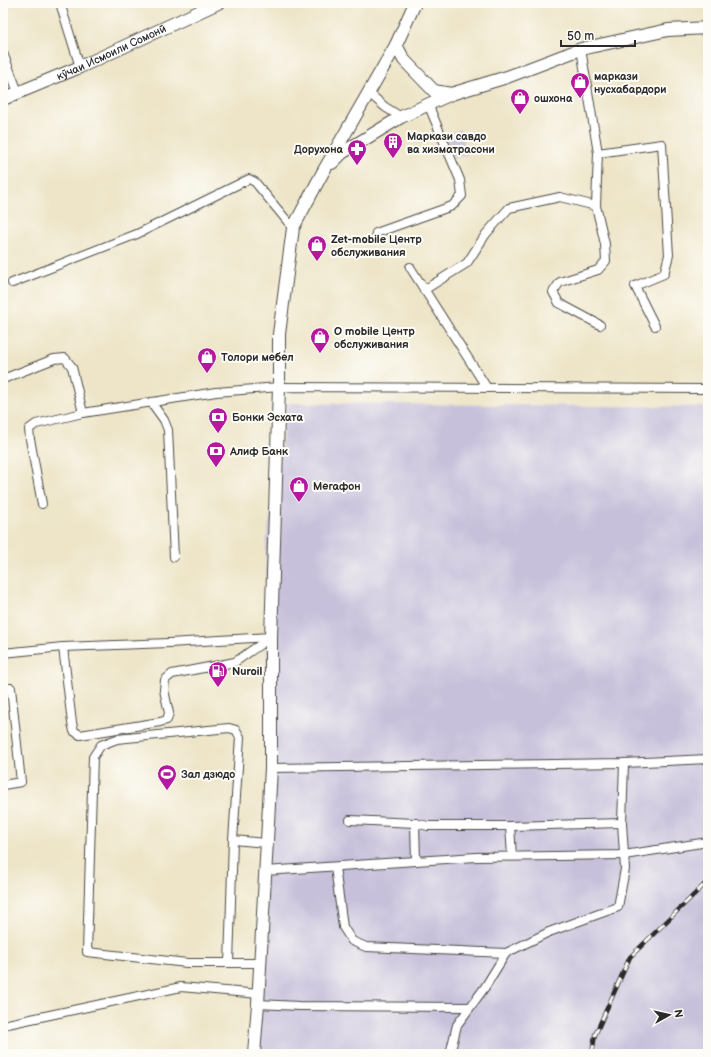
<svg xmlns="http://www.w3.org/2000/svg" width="711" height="1057" viewBox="0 0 711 1057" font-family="'Balsamiq Sans',sans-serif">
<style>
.industrial{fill:#c6c0da}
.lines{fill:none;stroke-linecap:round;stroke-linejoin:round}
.minor-casing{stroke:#484743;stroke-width:10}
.secondary-casing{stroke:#484743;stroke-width:14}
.minor{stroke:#fff;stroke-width:8}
.secondary{stroke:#fff;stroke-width:12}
.rail-casing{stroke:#2b2b2b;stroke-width:4.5}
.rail{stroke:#fdfcf7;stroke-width:3;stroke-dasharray:9;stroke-linecap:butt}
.labels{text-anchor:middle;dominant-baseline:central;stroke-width:4;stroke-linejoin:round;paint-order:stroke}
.street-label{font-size:11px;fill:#2b2b2b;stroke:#fdfcf7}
.poi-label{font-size:11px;font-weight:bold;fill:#2b2b2b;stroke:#fdfcf7;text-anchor:start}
</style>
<rect width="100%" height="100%" fill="#fdfcf7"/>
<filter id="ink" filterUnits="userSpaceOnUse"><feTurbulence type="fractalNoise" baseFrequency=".025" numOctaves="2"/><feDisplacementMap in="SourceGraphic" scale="8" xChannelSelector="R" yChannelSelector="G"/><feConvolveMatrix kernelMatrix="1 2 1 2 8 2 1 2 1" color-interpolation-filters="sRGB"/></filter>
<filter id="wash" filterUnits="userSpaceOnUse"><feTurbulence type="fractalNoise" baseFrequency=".012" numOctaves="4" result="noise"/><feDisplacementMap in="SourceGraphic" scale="16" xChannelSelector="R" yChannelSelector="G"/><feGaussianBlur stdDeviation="0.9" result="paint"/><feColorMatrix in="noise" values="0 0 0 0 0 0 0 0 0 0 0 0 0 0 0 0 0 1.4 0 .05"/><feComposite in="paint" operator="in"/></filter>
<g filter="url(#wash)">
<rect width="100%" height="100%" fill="#eee5c8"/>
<g class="industrial">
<path d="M460,130l8,24 -14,5 -9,-24z"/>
<path d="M288,403l420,4v647h-451l11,-214 -2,-298z"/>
</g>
</g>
<g filter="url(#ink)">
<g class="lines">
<defs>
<g id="minor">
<path d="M60,3l20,64"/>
<path d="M3,53l15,39"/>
<path d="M369,93l16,14 16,10"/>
<path d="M598,153l64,-9 7,111 -5,19 -29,12 20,40"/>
<path d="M596,206l9,38 1,17 -8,9 -38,12 -7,10 6,11 41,22"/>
<path d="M376,233l76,-27 10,-10 -2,-16 -32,-76"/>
<path d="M410,267l77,121"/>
<path d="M12,283l125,-49 112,-55 6,3 38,46"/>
<path d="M424,290l43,-27 19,-29 23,-26 51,-11 36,9 2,-53 -17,-104"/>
<path d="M3,379l51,-20 11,-1 7,9 11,46 -47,11 -7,5 1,10 12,65"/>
<path d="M151,402l13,18 4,10 6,127"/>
<path d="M83,413l133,-21 63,-5 429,2"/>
<path d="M63,647l9,76 2,8 6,4 80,-13 7,-2 2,-7 -5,-23 1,-10 7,-6 63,-12 36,-25"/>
<path d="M3,653l60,-6 106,-4 101,-6"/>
<path d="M3,689l8,-1 10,94 -18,3"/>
<path d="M271,768l353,-5 84,-4"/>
<path d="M350,820l65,3 13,3h82l112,-3"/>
<path d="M415,823l1,38"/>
<path d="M510,826l2,30"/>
<path d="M233,840l34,3"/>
<path d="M335,867l8,60 9,14 14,6 140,6"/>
<path d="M265,871l211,-14 148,-2 84,-13"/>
<path d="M229,963l4,-123 7,-103 -4,-7 -7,-2 -112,11 -16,6 -8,12 -6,195 100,11h73"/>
<path d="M258,1004l41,2 171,1"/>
<path d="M3,1025l178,-38 78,7"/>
<path d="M450,1054l7,-29 28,-38 21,-34 43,-21 69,-25 7,-38 -3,-46 2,-60"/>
</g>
<g id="secondary">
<path d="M396,45l8,15 30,31 17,3"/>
<path id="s1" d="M3,99l77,-32 138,-64"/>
<path d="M332,163l10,-10 59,-36 50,-23 56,-17 74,-28 87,-19 40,-2"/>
<path d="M254,1054l4,-50 13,-236v-131l8,-250v-53l14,-106 30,-56 73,-127 19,-42"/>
</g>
</defs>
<use href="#minor" class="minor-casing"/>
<use href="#secondary" class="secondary-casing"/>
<use href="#minor" class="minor"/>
<use href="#secondary" class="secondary"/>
<defs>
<path id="rail" d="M592,1054l3,-19 35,-78 78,-76"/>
</defs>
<use href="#rail" class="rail-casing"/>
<use href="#rail" class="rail"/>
</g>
</g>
<defs>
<symbol id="shop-pin" viewBox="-11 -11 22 30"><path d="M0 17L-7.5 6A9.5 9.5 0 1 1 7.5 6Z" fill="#b5179e" stroke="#fdfcf7"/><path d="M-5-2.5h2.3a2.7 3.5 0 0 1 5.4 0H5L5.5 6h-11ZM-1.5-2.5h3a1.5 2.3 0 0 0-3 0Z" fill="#fff"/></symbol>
<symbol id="building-pin" viewBox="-11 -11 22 30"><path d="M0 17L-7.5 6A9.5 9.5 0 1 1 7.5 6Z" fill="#b5179e" stroke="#fdfcf7"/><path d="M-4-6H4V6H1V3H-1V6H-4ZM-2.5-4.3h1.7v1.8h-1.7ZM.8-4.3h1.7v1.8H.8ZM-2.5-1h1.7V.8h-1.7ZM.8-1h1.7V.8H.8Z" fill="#fff"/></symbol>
<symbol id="pharmacy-pin" viewBox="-11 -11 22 30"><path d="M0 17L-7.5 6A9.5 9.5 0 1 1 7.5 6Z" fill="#b5179e" stroke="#fdfcf7"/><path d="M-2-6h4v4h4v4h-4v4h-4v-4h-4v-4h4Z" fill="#fff"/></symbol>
<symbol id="bank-pin" viewBox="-11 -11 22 30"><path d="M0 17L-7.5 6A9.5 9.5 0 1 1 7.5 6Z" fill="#b5179e" stroke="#fdfcf7"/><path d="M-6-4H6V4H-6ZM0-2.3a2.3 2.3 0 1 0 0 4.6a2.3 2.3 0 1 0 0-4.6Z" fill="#fff"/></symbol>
<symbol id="fuel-pin" viewBox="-11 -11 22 30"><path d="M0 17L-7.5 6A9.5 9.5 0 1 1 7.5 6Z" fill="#b5179e" stroke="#fdfcf7"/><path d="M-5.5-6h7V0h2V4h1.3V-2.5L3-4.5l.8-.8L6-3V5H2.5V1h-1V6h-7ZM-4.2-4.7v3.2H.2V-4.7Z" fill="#fff"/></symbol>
<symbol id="stadium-pin" viewBox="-11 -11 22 30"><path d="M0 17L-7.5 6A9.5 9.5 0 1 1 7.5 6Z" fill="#b5179e" stroke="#fdfcf7"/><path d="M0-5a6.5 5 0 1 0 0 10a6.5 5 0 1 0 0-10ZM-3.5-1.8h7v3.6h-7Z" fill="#fff"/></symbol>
</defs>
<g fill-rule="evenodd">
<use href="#shop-pin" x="569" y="71" width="22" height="30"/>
<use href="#shop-pin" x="509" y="87" width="22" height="30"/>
<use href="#building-pin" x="382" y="131" width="22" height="30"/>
<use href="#pharmacy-pin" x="346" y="138" width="22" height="30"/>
<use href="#shop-pin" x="306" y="234" width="22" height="30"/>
<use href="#shop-pin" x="309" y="326" width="22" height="30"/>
<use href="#shop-pin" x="196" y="346" width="22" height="30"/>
<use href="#bank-pin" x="207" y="406" width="22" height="30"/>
<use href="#bank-pin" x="205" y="440" width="22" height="30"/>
<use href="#shop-pin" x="288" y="475" width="22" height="30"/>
<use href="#fuel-pin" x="207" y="660" width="22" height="30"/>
<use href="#stadium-pin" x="156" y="763" width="22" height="30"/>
</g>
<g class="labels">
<g class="street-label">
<text stroke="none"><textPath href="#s1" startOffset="118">кӯчаи Исмоили Сомонӣ</textPath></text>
</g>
<g class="poi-label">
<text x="594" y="76">маркази<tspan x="594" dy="13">нусхабардори</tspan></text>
<text x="534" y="98">ошхона</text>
<text x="407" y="136">Маркази савдо<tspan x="407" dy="13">ва хизматрасони</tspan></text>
<text x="343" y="149" text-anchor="end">Дорухона</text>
<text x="331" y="239">Zet-mobile Центр<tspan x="331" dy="13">обслуживания</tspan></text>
<text x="334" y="331">O mobile Центр<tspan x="334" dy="13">обслуживания</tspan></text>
<text x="221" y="357">Толори мебел</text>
<text x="232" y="417">Бонки Эсхата</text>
<text x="230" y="451">Алиф Банк</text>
<text x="313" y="486">Мегафон</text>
<text x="232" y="671">Nuroil</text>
<text x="181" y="774">Зал дзюдо</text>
</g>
</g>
<rect width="711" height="1057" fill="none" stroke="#fdfcf7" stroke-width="16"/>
<g transform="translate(669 1015) rotate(82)" stroke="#fdfcf7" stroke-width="3" paint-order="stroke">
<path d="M0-3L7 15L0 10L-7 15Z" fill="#2b2b2b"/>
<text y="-6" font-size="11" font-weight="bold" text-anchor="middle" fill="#2b2b2b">N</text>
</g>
<path d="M561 40v6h74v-6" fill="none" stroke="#2b2b2b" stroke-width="2"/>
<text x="567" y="40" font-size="12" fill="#2b2b2b" stroke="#fdfcf7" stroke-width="3" paint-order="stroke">50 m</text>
</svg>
